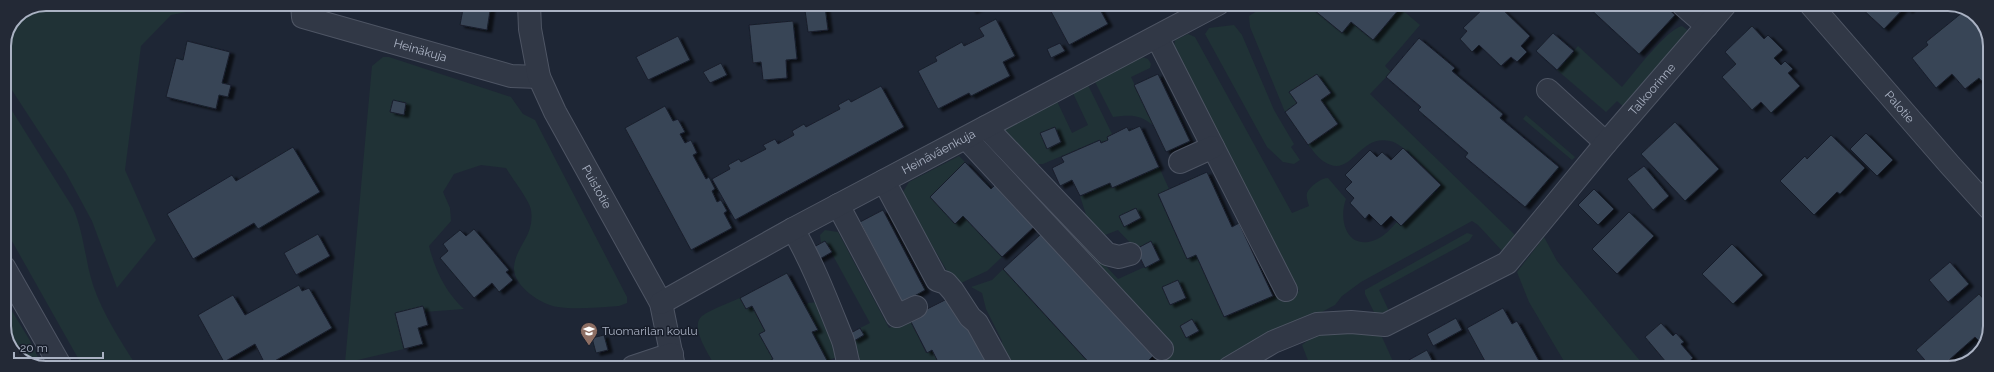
<svg xmlns="http://www.w3.org/2000/svg" width="1994" height="372" viewBox="0 0 1994 372" font-family="Raleway,sans-serif">
<style>
.green{fill:#203236}
.building{fill:#394456;stroke:#191f2c;filter:url(#shadow)}
.lines{fill:none;stroke-linecap:round;stroke-linejoin:round}
.minor-casing{stroke:#4e5564;stroke-width:24}
.minor{stroke:#313846;stroke-width:22}
.labels{text-anchor:middle;dominant-baseline:central;stroke-width:3;stroke-linejoin:round;paint-order:stroke}
.street-label{font-size:12px;fill:#aab2c3;stroke:#171d2a}
.poi-label{font-size:12px;fill:#aab2c3;stroke:#171d2a;text-anchor:start}
.rim{fill:none;stroke:#aab2c3;stroke-width:2}
</style>
<defs>
<filter id="shadow"><feDropShadow dx="4.5" dy="2.5" stdDeviation="1" flood-color="#0009"/></filter>
</defs>
<rect width="100%" height="100%" fill="#1e2635"/>
<g class="green">
<path d="M46,4h168l-1,3 -42,8 -30,31 -16,124 31,70 -39,48 -25,-67 -26,-48 -62,-95v-32l12,-30z"/>
<path d="M1268,4l40,1 34,28 9,-11 22,18 27,-32 20,17 -35,41 6,6 -21,22 145,141 34,-41 2,1 -47,58 -26,-28 -6,-4 -111,61 -19,14 -7,9 -120,63h-53l-9,-12 15,-7 -185,-209h4l131,139 42,-19 -9,-19 -15,8 -18,-19 -18,7 -11,-13 -9,-28 30,-13 2,5 47,-21 10,22 -11,6 29,64 9,-4 28,62 49,-21 10,3 16,-8 -125,-244 1,-7 13,-6 7,3 97,176 17,-7c-1,-4 -3,-9 -2,-13 3,-7 14,-15 21,-15l18,21c-8,21 1,52 29,41 9,-3 16,-12 22,-18l4,3 40,-40c-12,-11 -36,-41 -51,-44 -33,-7 -38,40 -67,20 -6,-4 -10,-11 -15,-16l30,-21 -17,-24 9,-7 -13,-19 -27,18 7,11 -12,9 -35,-85 -1,-11z"/>
<path d="M1234,25l8,10 32,75 20,34 -3,3 9,13 -6,4 -11,-2 -16,-15 -62,-113 4,-6z"/>
<path d="M1682,26l8,6 -65,76 -8,-7 -11,11 -49,-42 21,-24 44,41c12,-14 45,-58 60,-61z"/>
<path d="M383,57h6l122,40 12,17 12,6 92,177v6l-8,3c-19,1 -43,4 -61,1 -17,-2 -46,-22 -44,-40 2,-22 21,-31 17,-57 -1,-9 -20,-33 -25,-42l-25,-3 -27,9 -11,18 7,16 1,13 -22,25c6,24 17,47 35,63l-40,3 -1,-5 -28,6 9,36 -59,14 27,-297z"/>
<path d="M1142,57l6,2 3,5 -1,4 -19,9 23,49c-15,-12 -22,-11 -41,-9l-19,-37 40,-22z"/>
<path d="M1087,83l25,51 -5,3 1,3 -7,3 -2,-3 -56,24h-8l-31,-30 3,-6 49,-29 16,34 16,-8 -16,-34z"/>
<path d="M4,98l69,110c11,25 12,52 20,77 10,30 28,56 44,82h-54l-79,-140z"/>
<path d="M1526,115l49,42 -3,3 -49,-41z"/>
<path d="M959,156l6,6 -35,35 25,26 8,-7 39,41 -15,14 -26,12 -7,-2 -4,-5 -45,-77 -2,-7 6,-10z"/>
<path d="M825,230l13,2 51,96 20,-10 17,35 6,-3 9,18h-83l-11,-23 17,-10 -4,-7 10,-5 -45,-82 -4,2 -1,-8z"/>
<path d="M1467,233l6,2 -4,6 -90,49 9,19v4l-12,3 -11,-22v-4z"/>
<path d="M1544,237l13,24 89,107h-78l-39,-66 -12,-30z"/>
<path d="M1003,269l91,99h-87l-5,-19v-8l-16,-32 -4,-16 -11,-6 21,-7z"/>
<path d="M4,298l25,41 14,28h-5l-23,-13 -11,-23z"/>
<path d="M740,298l6,11 6,-3 13,25 -5,3 13,25 -3,9h-54c-6,-12 -26,-40 -15,-51 6,-6 30,-15 39,-19z"/>
<path d="M818,302l21,54 -12,5 -15,-29 5,-2 -11,-23 2,-4z"/>
<path d="M1325,330l51,3 6,4 13,29h3l1,2h-88l-9,-23 13,-10z"/>
</g>
<g class="building">
<path d="M464,4h27l-4,26 -27,-5z"/>
<path d="M969,4h17l-14,7z"/>
<path d="M1047,4h50l11,20 -39,21z"/>
<path d="M1308,5h89l3,3 -27,32 -22,-18 -9,11z"/>
<path d="M1487,5h11l32,31 -9,10 6,6 -10,10 -6,-5 -10,9 -22,-21 -7,7 -12,-13 7,-8 -4,-3z"/>
<path d="M1586,5h78l11,10 -36,39z"/>
<path d="M1858,5h56l-6,6 -3,-4 -21,22z"/>
<path d="M825,7l3,23 -20,2 -3,-22z"/>
<path d="M1963,12l9,9 6,-5 7,15 -3,2 8,9v42l-3,3 -8,-9 -14,11 -13,-15 -16,14 -24,-30 16,-13 -2,-3z"/>
<path d="M996,19l19,37 -12,6 7,14 -39,20 -2,-3 -31,16 -20,-38 19,-10 -2,-4 27,-15 2,4 20,-10 -5,-8z"/>
<path d="M793,21l4,38 -11,1 1,18 -24,2 -2,-18 -8,1 -4,-38z"/>
<path d="M1752,26l12,13 4,-4 15,15 -9,8 7,7 4,-4 8,8 -5,4 12,13 -29,27 -10,-11 -9,8 -30,-33 14,-13 -11,-12z"/>
<path d="M1553,33l21,18 -17,19 -21,-19z"/>
<path d="M678,36l12,24 -42,20 -12,-23z"/>
<path d="M1419,38l36,30 -3,3 51,43 -3,4 59,49 -34,40 -60,-50 3,-4 -50,-43 3,-3 -35,-30z"/>
<path d="M187,41l43,11 -8,31 9,2 -3,12 -9,-2 -3,14 -50,-12 10,-39 7,2z"/>
<path d="M1060,43l5,8 -14,7 -4,-9z"/>
<path d="M721,63l6,12 -17,8 -7,-11z"/>
<path d="M1158,74l32,67 -24,11 -32,-67z"/>
<path d="M1317,74l14,19 -10,7 17,24 -30,21 -23,-33 12,-9 -8,-11z"/>
<path d="M881,86l23,41 -169,93 -23,-41 18,-10 -2,-4 11,-6 2,3 25,-13 -3,-4 12,-6 3,5 16,-9 -2,-4 12,-7 2,3 34,-18 -2,-4 11,-6 2,3z"/>
<path d="M393,100l13,3 -2,12 -14,-3z"/>
<path d="M665,106l8,15 5,-2 7,13 -5,2 5,9 6,-3 6,13 -4,2 13,24 3,-2 6,12 -3,2 5,11 4,-2 6,11 -3,2 8,15 -41,22 -66,-122z"/>
<path d="M1675,122l44,47 -34,32 -44,-47z"/>
<path d="M1140,126l19,41 -47,21 -2,-5 -30,13 -8,-16 -12,6 -8,-18 12,-6 -3,-5 39,-17 1,3 7,-3 -1,-3 20,-10 2,4z"/>
<path d="M1055,127l6,15 -14,7 -7,-16z"/>
<path d="M1866,133l27,27 -16,16 -27,-27z"/>
<path d="M1831,135l34,33 -25,26 -3,-2 -23,23 -34,-34 25,-25 2,3z"/>
<path d="M293,147l27,45 -62,37 -4,-6 -61,36 -26,-45 65,-39 4,6z"/>
<path d="M1403,148l38,37 -40,41 -10,-10 -10,10 -12,-12 -4,5 -15,-16 4,-5 -9,-9 7,-7 -7,-7 25,-25 7,7 5,-5 9,8z"/>
<path d="M965,162l26,27 5,-5 40,41 -34,32 -39,-41 -8,8 -25,-27z"/>
<path d="M1644,166l25,30 -16,14 -26,-31z"/>
<path d="M1207,172l25,55 7,-4 34,73 -49,21 -28,-62 -9,4 -29,-65z"/>
<path d="M1594,189l20,20 -16,16 -20,-20z"/>
<path d="M1136,208l5,10 -17,9 -5,-11z"/>
<path d="M883,210l42,80 -23,13 -42,-81z"/>
<path d="M1629,212l25,24 -37,38 -25,-25z"/>
<path d="M474,229l35,41 -3,2 7,8 -14,12 -7,-9 -18,15 -34,-40 8,-7 -5,-7 17,-14 6,6z"/>
<path d="M318,234l12,22 -34,19 -12,-22z"/>
<path d="M1041,234l112,122 -12,12h-47l-91,-99z"/>
<path d="M825,241l7,11 -14,8 -6,-12z"/>
<path d="M1151,241l9,19 -15,8 -9,-19z"/>
<path d="M1732,244l31,31 -30,29 -31,-30z"/>
<path d="M1950,262l19,22 -21,18 -19,-22z"/>
<path d="M787,273l31,57 -6,2 19,36h-61l-3,-6 6,-3 -14,-25 6,-3 -13,-25 -6,3 -6,-11z"/>
<path d="M1178,280l8,18 -16,7 -8,-18z"/>
<path d="M299,285l3,6 7,-3 23,40 -66,38 -11,-22 -31,18 -26,-47 35,-20 12,20z"/>
<path d="M1979,294l10,11v29l-6,11 -8,-8 -35,31h-8l-16,-18z"/>
<path d="M951,297l21,27 22,44h-53l-9,-18 -5,3 -18,-35z"/>
<path d="M423,306l5,19 -10,3 5,16 -19,5 -9,-36z"/>
<path d="M1503,308l9,16 5,-3 26,47h-66l9,-5 -19,-35z"/>
<path d="M1456,318l6,12 -29,16 -6,-12z"/>
<path d="M1192,319l7,12 -13,7 -6,-12z"/>
<path d="M1661,323l12,13 3,-3 8,9 -3,2 12,14 -11,10h-11l-26,-31z"/>
<path d="M860,328l4,7 -10,6 -5,-7z"/>
<path d="M604,335l4,15 -12,3 -4,-15z"/>
<path d="M1427,350l6,12 -12,6h-22l-1,-2z"/>
</g>
<g class="lines">
<defs>
<g id="minor">
<path id="s1" d="M302,4l1,13 208,59 28,1"/>
<path id="s2" d="M529,4l1,25 9,48 16,35 106,191 13,64"/>
<path d="M1683,5l24,21"/>
<path id="s3" d="M1811,5l139,160 39,43"/>
<path d="M1157,37l129,253"/>
<path d="M1548,90l58,53"/>
<path d="M986,127l121,127 12,3 11,-3"/>
<path d="M966,138l196,211"/>
<path d="M1180,162l33,-15"/>
<path d="M884,181l53,99 9,3 7,8 17,26 7,6 25,45"/>
<path d="M838,205l59,111 19,-9"/>
<path d="M793,229c20,35 34,72 49,109 4,10 4,20 8,30"/>
<path d="M4,267l57,100"/>
<path id="s4" d="M661,303l132,-74 425,-225"/>
<path d="M633,367l39,-13"/>
<path id="s5" d="M1229,368l44,-26 44,-18 34,-2 34,3 122,-62 99,-120 119,-138"/>
</g>
</defs>
<use href="#minor" class="minor-casing"/>
<use href="#minor" class="minor"/>
</g>
<defs>
<symbol id="school-pin" viewBox="-11 -11 22 30"><path d="M0 17L-7.5 6A9.5 9.5 0 1 1 7.5 6Z" fill="#8d6e63" stroke="#171d2a"/><path d="M0-5L7-2L0 1L-7-2ZM-4 1L0 2.5L4 1V4Q0 6-4 4Z" fill="#fff"/></symbol>
</defs>
<g fill-rule="evenodd">
<use href="#school-pin" x="579" y="321" width="20" height="27"/>
</g>
<g class="labels">
<g class="street-label">
<text stroke="none"><textPath href="#s1" startOffset="135">Heinäkuja</textPath></text>
<text stroke="none"><textPath href="#s5" startOffset="530">Talkoorinne</textPath></text>
<text stroke="none"><textPath href="#s3" startOffset="135">Palotie</textPath></text>
<text stroke="none"><textPath href="#s4" startOffset="316">Heinäväenkuja</textPath></text>
<text stroke="none"><textPath href="#s2" startOffset="198">Puistotie</textPath></text>
</g>
<g class="poi-label">
<text x="602" y="331">Tuomarilan koulu</text>
</g>
</g>
<path d="M0 0H1994V372H0ZM46 11H1948A35 35 0 0 1 1983 46V326A35 35 0 0 1 1948 361H46A35 35 0 0 1 11 326V46A35 35 0 0 1 46 11Z" fill="#232936" fill-rule="evenodd"/>
<path class="rim" d="M46 11H1948A35 35 0 0 1 1983 46V326A35 35 0 0 1 1948 361H46A35 35 0 0 1 11 326V46A35 35 0 0 1 46 11Z"/>
<path d="M14 352v6h89v-6" fill="none" stroke="#aab2c3" stroke-width="2"/>
<text x="20" y="352" font-size="12" fill="#aab2c3" stroke="#171d2a" stroke-width="3" paint-order="stroke">20 m</text>
</svg>
